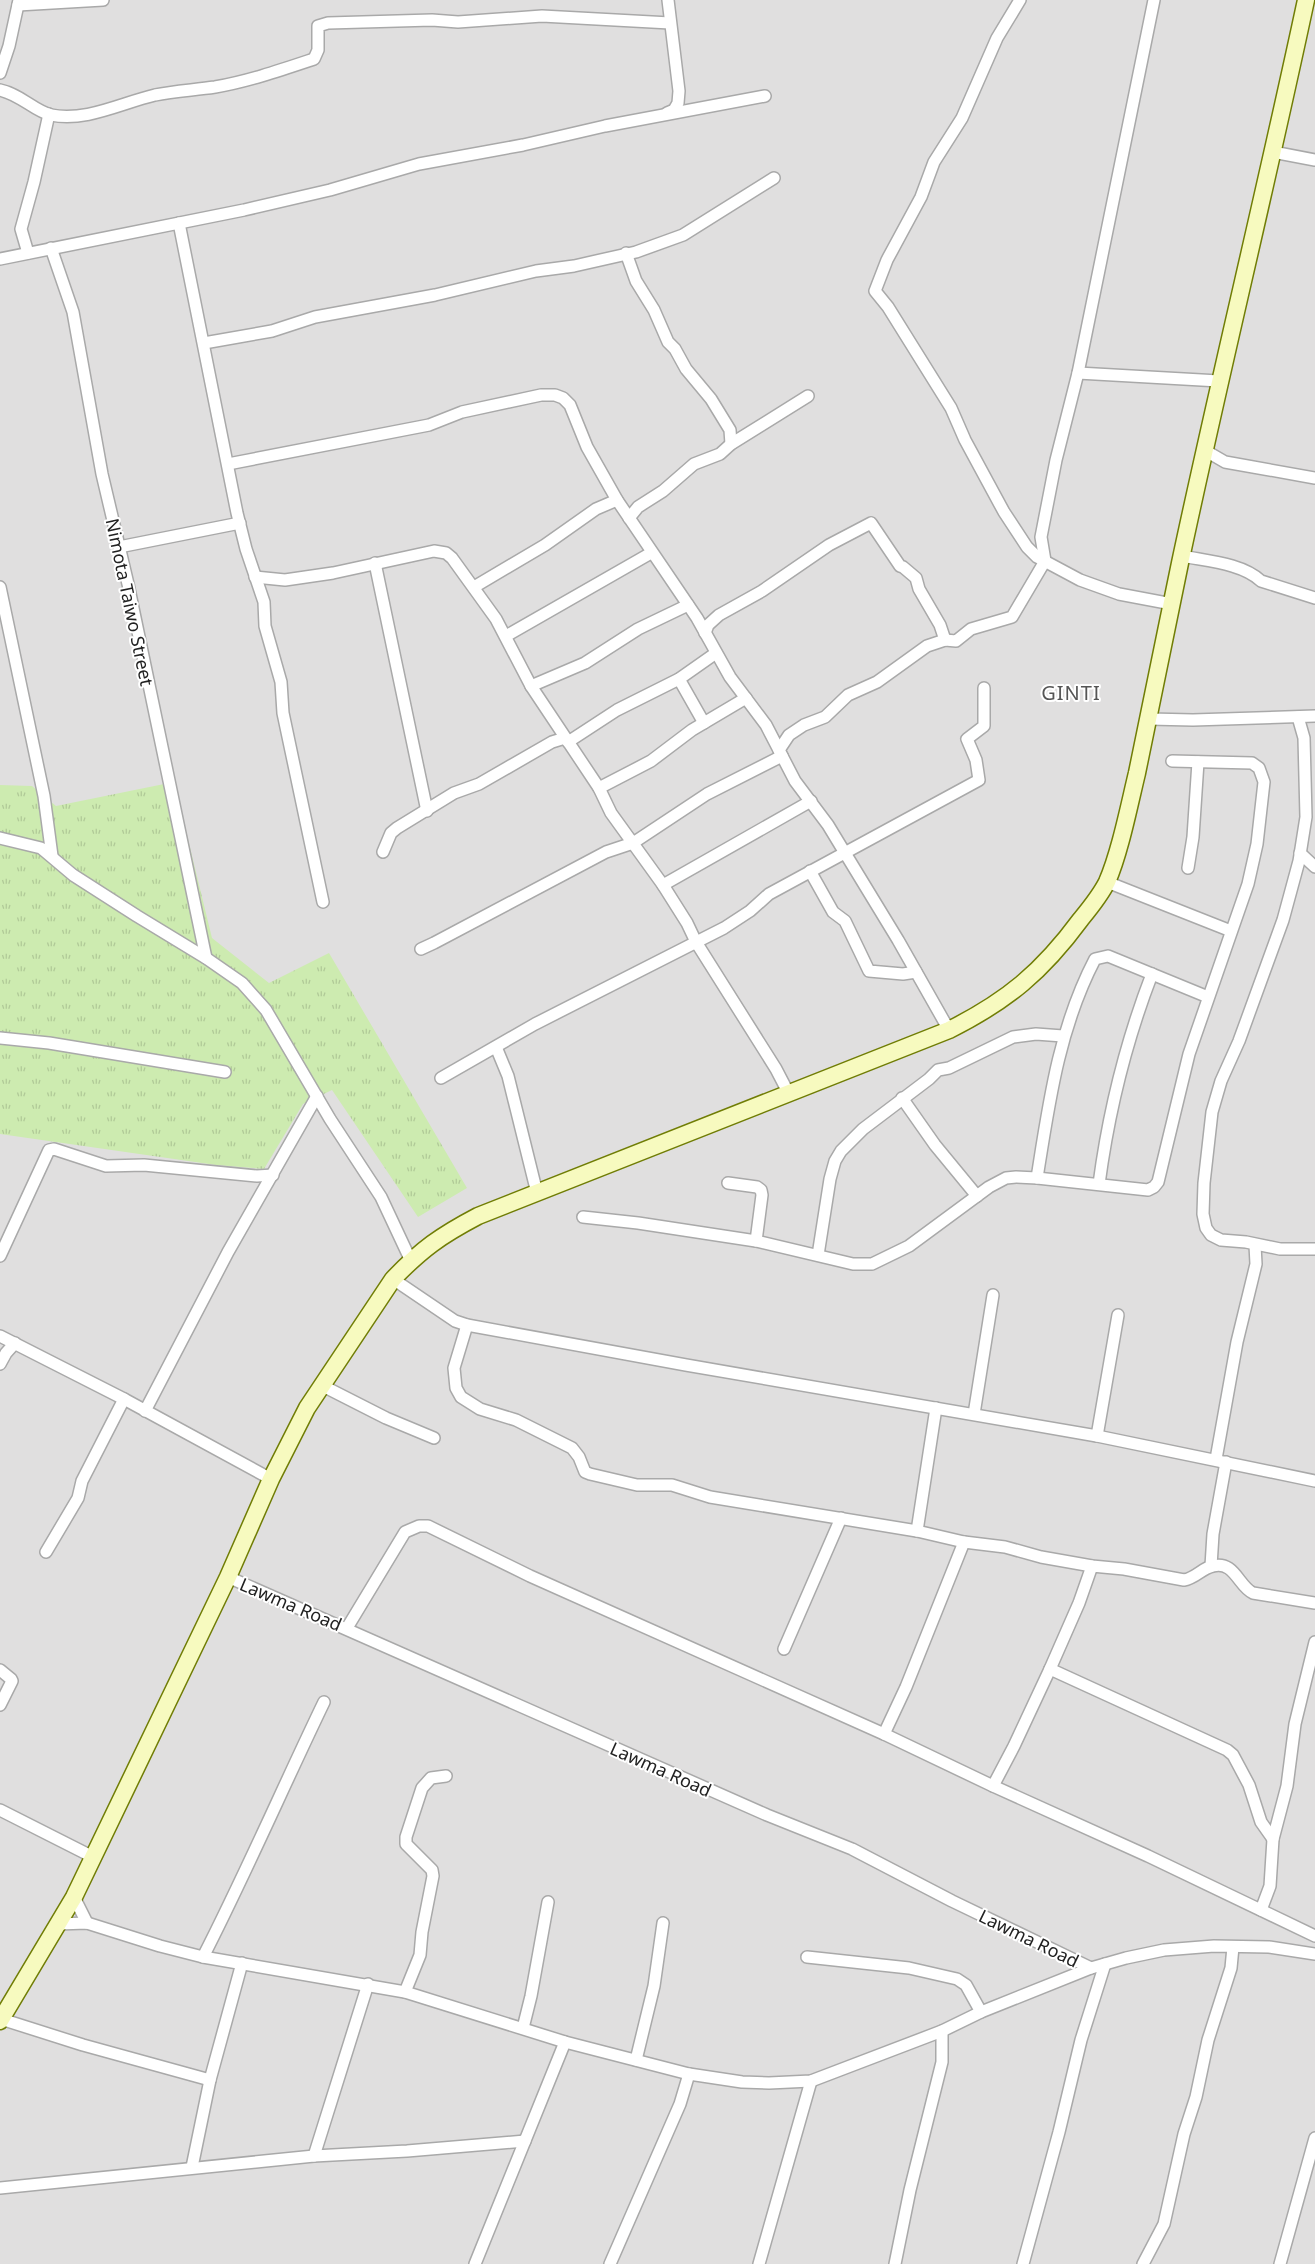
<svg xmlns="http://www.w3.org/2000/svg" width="1315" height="2264" viewBox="0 0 1315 2264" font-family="'Noto Sans',sans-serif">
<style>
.residential{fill:#e0dfdf}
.grass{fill:url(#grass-tufts)}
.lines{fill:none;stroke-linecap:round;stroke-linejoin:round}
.minor-casing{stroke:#a9a9a9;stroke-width:14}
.secondary-casing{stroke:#707d05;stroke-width:19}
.minor{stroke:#fff;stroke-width:11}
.secondary{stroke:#f7fabf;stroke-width:16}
.labels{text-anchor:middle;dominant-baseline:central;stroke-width:4;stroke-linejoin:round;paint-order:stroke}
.street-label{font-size:18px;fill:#222;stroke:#fff}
.quarter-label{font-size:20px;letter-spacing:1px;fill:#555;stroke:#fff}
</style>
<defs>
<pattern id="grass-tufts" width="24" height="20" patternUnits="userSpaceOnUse" patternTransform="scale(1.25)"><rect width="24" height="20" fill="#cdebb0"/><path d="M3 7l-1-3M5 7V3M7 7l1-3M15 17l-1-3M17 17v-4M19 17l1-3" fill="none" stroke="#b0c997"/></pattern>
</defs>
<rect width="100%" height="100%" fill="#f2efe9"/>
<rect class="residential" x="0" y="0" width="1315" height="2264"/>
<path class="grass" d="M174,782l38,156 57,45 60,-30 138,235 -49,29 -86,-127 -29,14 -39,65 -48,-4 -216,-31v-349l32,1 24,20z"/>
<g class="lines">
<defs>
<g id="minor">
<path d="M1020,0l-23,38 -35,80 -28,44 -13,35 -34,63 -12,31 13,16 63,101 14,32 39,72 23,35 10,10 43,23 39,14 53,10"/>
<path d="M18,5l85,-5"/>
<path d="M0,73l9,-27 10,-46"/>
<path d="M0,90c20,4 34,21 51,25 35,7 70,-12 104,-20 19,-4 40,-5 60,-8 34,-6 66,-17 99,-28l4,-9v-24l10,-3 104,-3 26,2 84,-6 128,7"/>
<path d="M667,113l7,-3 4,-7 1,-12 -11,-91"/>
<path d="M1273,152l42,8"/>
<path d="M179,223l58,290 9,36 18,53 1,24 16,56 2,31 40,189"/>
<path d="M51,248l22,64 29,162 26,110 78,374"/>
<path d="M28,253l-7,-24 13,-47 15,-68"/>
<path d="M626,253l10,28 18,29 14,32 7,7 11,20 25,30 19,31 1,14"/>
<path d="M0,259l244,-49 86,-20 89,-26 104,-19 82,-19 160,-30"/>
<path d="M204,343l68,-12 43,-14 120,-22 101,-24 38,-5 62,-14 47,-17 91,-57"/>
<path d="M1078,373l141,8"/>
<path d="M1206,451l19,11 90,16"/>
<path d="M228,464l201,-39 33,-13 79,-17h14l8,3 7,7 17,42 30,53 80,118 33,59 36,48 29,56 33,44 17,28 53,87 51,90"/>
<path d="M629,518l9,-11 25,-16 31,-27 26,-10 11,-10 77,-48"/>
<path d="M119,547l121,-24"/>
<path d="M1182,556c24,5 60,7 79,25l54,17"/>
<path d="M375,563l52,248"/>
<path d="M255,577l30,3 48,-7 101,-22 12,2 6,5 44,61 35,67 68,102 12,25 52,72 24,38 9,19 80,127 13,25"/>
<path d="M0,587l44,209 8,60"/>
<path d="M474,587l71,-42 51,-36 21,-9"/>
<path d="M705,633l3,-8 11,-10 43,-24 67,-46 42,-22 29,43 3,1 13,11 3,11 21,36 5,15"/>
<path d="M506,636l145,-83"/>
<path d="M679,679l25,44"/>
<path d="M531,686l54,-23 53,-34 50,-24"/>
<path d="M1298,717l6,21 2,79 -7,44 -16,59 -44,121 -18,40 -9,31 -8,71 -1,31 3,14 5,7 10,5 25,2 34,7h35"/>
<path d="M1149,719l44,1 122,-4"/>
<path d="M568,742l49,-32 62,-31 37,-26"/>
<path d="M779,750l10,-15 15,-10 21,-8 23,-22 29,-13 50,-36 18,-6 11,1 15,-12 41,-12 33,-56 -4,-24 15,-77 22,-87 76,-373"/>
<path d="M599,788l52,-27 41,-31 54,-32"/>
<path d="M0,838l41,10 32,27 64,41 69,42 36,25 24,27 64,109 51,78 30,64"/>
<path d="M383,852l8,-19 6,-5 57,-35 25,-9 73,-42 13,-4"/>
<path d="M1300,853l15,14"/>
<path d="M1188,868l5,-31 5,-75"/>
<path d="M810,871l23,41 12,9 24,50 34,3 13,-2"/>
<path d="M1107,882l124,49"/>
<path d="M663,885l148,-84"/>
<path d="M421,949l13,-6 172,-91 27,-9 74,-49 75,-38"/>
<path d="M0,1038l49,5 176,29"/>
<path d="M496,1047l12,29 29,117"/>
<path d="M441,1078l94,-54 189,-96 26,-17 19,-17 210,-114 -3,-20 -9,-21 17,-13v-38"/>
<path d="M902,1098l33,47 42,51"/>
<path d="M1037,1178c12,-76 22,-150 58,-219l13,-3 100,41"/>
<path d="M728,1183l29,4 4,3 1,5 -6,46"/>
<path d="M1099,1184c10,-75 26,-140 53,-210"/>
<path d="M583,1217l55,6 118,18 97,23h19l37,-18 80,-59 17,-9 10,-1 21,1 111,12 6,-3 4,-5 31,-128 59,-170 9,-40 7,-62 -5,-14 -7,-5 -80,-2"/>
<path d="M818,1255l12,-76 5,-18 6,-10 22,-22 66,-50 9,-9 11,-2 64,-31 23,-3 27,2"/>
<path d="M0,1256l49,-106 5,-1 52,17 38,-1 113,11 16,-1"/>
<path d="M393,1279l62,42 12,4 219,40 411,71 218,45"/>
<path d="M467,1325l-13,43 2,20 5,9 19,12 36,11 56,28 7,9 6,15 5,2 47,11h35l38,12 207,34 47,11 41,5 36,10 51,9 32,3 60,11c12,-2 18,-12 29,-14 21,-6 26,21 40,27l62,10"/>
<path d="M0,1336l124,63 147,80"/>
<path d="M0,1364l6,-11 9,-10"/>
<path d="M323,1386l63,32 48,20"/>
<path d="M145,1411l83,-159 89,-156"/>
<path d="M974,1414l19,-119"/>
<path d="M1097,1436l21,-121"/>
<path d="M1216,1459l21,-117 19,-78 -1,-19"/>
<path d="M917,1531l19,-123"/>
<path d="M46,1552l32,-54 4,-17 42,-82"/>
<path d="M1211,1566l2,-32 13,-72"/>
<path d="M228,1577l539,238 85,34 100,52 139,67"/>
<path d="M347,1628l58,-96 14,-6h9l102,50 354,158 109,52 155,70 167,80"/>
<path d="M784,1649l57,-131"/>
<path d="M1050,1669l177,81 6,5 16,30 12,37 12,17"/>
<path d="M0,1670l11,9 1,2 -12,24"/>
<path d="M884,1734l22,-47 58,-145"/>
<path d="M993,1786l21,-40 36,-77 29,-66 13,-37"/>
<path d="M0,1810l93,47"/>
<path d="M74,1897l13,26"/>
<path d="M1261,1910l9,-24 3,-47 14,-53 8,-62 20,-82"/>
<path d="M58,1924l29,-1 73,23 43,11 202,35 160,50 124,32 53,8 27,1 42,-2 131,-50 39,-19 110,-44 35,-10 38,-8 50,-4 55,1 46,7"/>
<path d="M203,1957c43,-84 80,-170 121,-255"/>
<path d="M807,1957l102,11 48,11 9,6 15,27"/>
<path d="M405,1992l15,-37 2,-23 11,-56 -1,-6 -26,-26v-7l16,-49 9,-10 15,-2"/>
<path d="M1,2019l82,26 127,35"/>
<path d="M523,2028l8,-32 17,-94"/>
<path d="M636,2060l18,-74 9,-63"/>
<path d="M314,2156l54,-172"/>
<path d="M192,2167l18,-87 32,-117"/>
<path d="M0,2188l314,-32 93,-5 118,-10"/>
<path d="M475,2264l90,-222"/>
<path d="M610,2264l70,-160 9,-30"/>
<path d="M759,2264l52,-183"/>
<path d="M895,2264l15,-74 32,-128v-31"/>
<path d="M1023,2264l36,-132 22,-92 24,-76"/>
<path d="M1143,2264l21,-40 20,-90 12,-37 12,-57 23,-72 2,-21"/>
<path d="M1280,2264l35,-126"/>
</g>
<path id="secondary" d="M0,2021l74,-124 154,-320 43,-98 36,-71 86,-129c29,-30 47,-43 85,-63l471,-186c58,-29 93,-58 132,-111 9,-11 19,-23 26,-37 13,-30 22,-76 30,-109 15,-70 29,-140 43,-210 40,-188 86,-375 126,-563"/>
</defs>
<use href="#minor" class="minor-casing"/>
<use href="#secondary" class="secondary-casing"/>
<use href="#minor" class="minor"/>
<use href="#secondary" class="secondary"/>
</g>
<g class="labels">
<g class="street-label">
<text transform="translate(130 602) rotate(78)">Nimota Taiwo Street</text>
<text transform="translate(291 1604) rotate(23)">Lawma Road</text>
<text transform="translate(661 1769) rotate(24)">Lawma Road</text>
<text transform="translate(1029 1938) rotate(26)">Lawma Road</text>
</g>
<g class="quarter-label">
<text x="1071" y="692">GINTI</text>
</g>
</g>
</svg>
